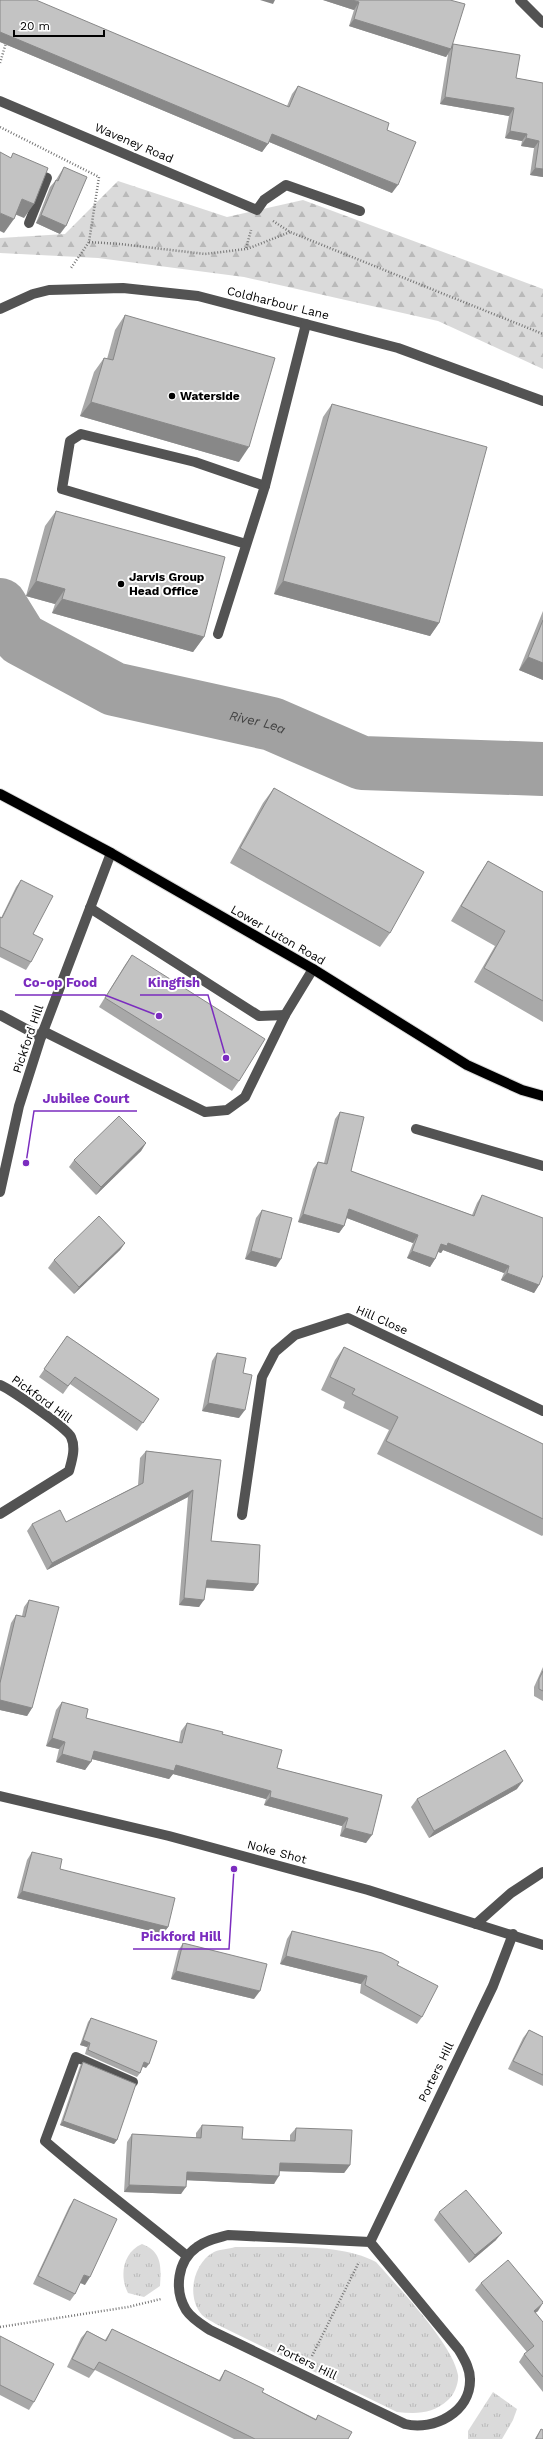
<svg xmlns="http://www.w3.org/2000/svg" width="543" height="2439" viewBox="0 0 543 2439" font-family="'Work Sans',sans-serif">
<style>
.grass{fill:url(#grass-tufts)}
.forest{fill:url(#forest-firs)}
.lines{fill:none;stroke-linecap:round;stroke-linejoin:round}
.river{stroke:#a1a1a1;stroke-width:54}
.major-casing{stroke:#dbdbdb;stroke-width:12}
.path{stroke:#757575;stroke-width:2.5;stroke-dasharray:1 2;stroke-linecap:butt}
.minor{stroke:#535353;stroke-width:10}
.major{stroke:#000;stroke-width:10}
.wall{fill:#a8a8a8}
.shaded-wall{fill:#888}
.building{fill:#c3c3c3;stroke:#888}
.poi-dot{fill:#000;stroke:#fff;stroke-width:1.5}
.labels{text-anchor:middle;dominant-baseline:central;stroke-width:4;stroke-linejoin:round;paint-order:stroke}
.street-label{font-size:12px;fill:#000;stroke:#fff}
.poi-label{font-size:12px;font-weight:bold;fill:#000;stroke:#fff;text-anchor:start}
.water-label{font-size:13px;font-style:italic;fill:#424242;stroke:#fff}
.leader{fill:none;stroke:#7b2cbf;stroke-width:1.5}
.callout-dot{fill:#7b2cbf;stroke:#fff;stroke-width:1.5}
.callout-label{font-size:13px;text-anchor:middle;font-weight:bold;fill:#7b2cbf;stroke:#fff;stroke-width:4;stroke-linejoin:round;paint-order:stroke}
</style>
<defs>
<pattern id="grass-tufts" width="24" height="20" patternUnits="userSpaceOnUse"><rect width="24" height="20" fill="#dadada"/><path d="M3 7l-1-3M5 7V3M7 7l1-3M15 17l-1-3M17 17v-4M19 17l1-3" fill="none" stroke="#b9b9b9"/></pattern>
<pattern id="forest-firs" width="22" height="20" patternUnits="userSpaceOnUse"><rect width="22" height="20" fill="#dadada"/><path d="M5 1l3.5 6h-7zM16 11l3.5 6h-7z" fill="#b9b9b9"/></pattern>
</defs>
<rect width="100%" height="100%" fill="#fff"/>
<g class="grass">
<path d="M142,2244c21,8 19,24 18,42l-16,11 -16,-4c-9,-17 -5,-41 14,-49z"/>
<path d="M235,2247c41,1 106,-5 141,15 21,24 77,82 82,113 1,8 -4,20 -10,25 -15,14 -31,14 -51,12l-181,-88c-4,-3 -10,-5 -14,-9 -16,-18 -9,-52 12,-63 6,-3 15,-3 21,-5z"/>
<path d="M493,2392l24,17 -4,11 -11,19h-34v-8z"/>
</g>
<path class="forest" d="M118,181l109,36 76,-17 240,89v80l-105,-48 -194,-44 -146,-19 -98,-5v-15l65,-4z"/>
<g class="lines">
<path class="river" id="s1" d="M0,605l21,34 93,50 158,35 90,39 181,6"/>
<defs>
<path id="major" d="M0,794l111,59 202,116 154,96 55,25 21,6"/>
</defs>
<use href="#major" class="major-casing"/>
<g class="path">
<path d="M0,63l6,-20"/>
<path d="M0,127l99,50 -10,65 -18,26"/>
<path d="M273,221l17,11 253,102"/>
<path d="M89,242l31,2 85,10 41,-5 5,-19"/>
<path d="M247,249l43,-17"/>
<path d="M0,2327l128,-20 33,-8"/>
<path d="M312,2356l47,-94"/>
</g>
<g class="minor">
<path d="M520,0l23,23"/>
<path d="M0,101l257,109 7,-10 22,-15 74,26"/>
<path d="M29,223l18,-45 -15,-6"/>
<path d="M0,309l33,-15 16,-4 74,-2 75,8 200,52 145,53"/>
<path d="M246,544l-184,-55 8,-48 11,-7 114,28 70,24"/>
<path d="M218,634l47,-148 41,-162"/>
<path d="M90,908l169,108 26,-1"/>
<path d="M0,1015l41,22"/>
<path d="M43,1031l162,81 22,-2 18,-13 40,-82 28,-46"/>
<path d="M416,1129l127,37"/>
<path d="M0,1192l19,-86 22,-69 70,-184"/>
<path d="M0,1385c10,4 67,43 71,52 5,11 1,23 -2,34l-69,43"/>
<path d="M242,1515l20,-138 13,-25 20,-17 53,-17 195,93"/>
<path d="M0,1796l169,40 199,54 175,55"/>
<path d="M476,1924l35,-31 32,-21"/>
<path d="M133,2082l-57,-25 -31,84c46,40 95,76 142,115"/>
<path d="M228,2235l142,7 89,108c5,9 11,18 11,29 1,33 -36,52 -65,45l-195,-94c-9,-6 -18,-11 -24,-20 -12,-20 -9,-49 11,-63 9,-7 20,-9 31,-12z"/>
<path d="M370,2242l123,-256 20,-52"/>
</g>
<use href="#major" class="major"/>
</g>
<g class="wall">
<path d="M0,0l287,106 5,-12 6,-8 89,44 5,63 -123,-51 -7,10 -262,-110z"/>
<path d="M323,0h127l3,44 63,34 27,5v94l-13,-2 4,-27 -13,-2 1,-5 -17,-3 4,-22 -69,-12 8,-50 -2,3 -97,-31 5,-16z"/>
<path d="M64,167l-4,67 -24,-11 14,-36 6,-7 3,-5z"/>
<path d="M125,315l114,147 -159,-46 14,-44 10,-14 3,1 8,-29z"/>
<path d="M332,404l107,219 -9,13 -156,-42 49,-177z"/>
<path d="M56,511l148,126 -11,15 -141,-39 3,-9 -29,-8 19,-70z"/>
<path d="M543,611v69l-24,-10z"/>
<path d="M274,788l116,145 -10,14 -150,-84 33,-60z"/>
<path d="M488,861l55,31v130l-69,-40 21,-36 -44,-25 27,-45z"/>
<path d="M21,880l12,54 -2,28 -5,8 -26,-13v-40l1,1 15,-31z"/>
<path d="M132,955l107,126 -7,10 -133,-84 26,-42z"/>
<path d="M340,1112l11,59 121,44 5,-12 5,-8 57,90 -5,8 -33,-13 3,-7 -61,-23 -2,3 -3,-1 -3,7 -5,8 -23,-9 6,-15 -66,-25 -3,8 -5,7 -41,-11 15,-53 5,-7 6,1 11,-44z"/>
<path d="M146,1143l-5,8 -45,44 -27,-28 5,-7z"/>
<path d="M262,1210l14,57 -31,-8 11,-41z"/>
<path d="M125,1243l-5,7 -46,44 -26,-26 6,-8z"/>
<path d="M67,1336l92,63 -22,32 -67,-47 -7,10 -24,-17z"/>
<path d="M344,1347l199,97v91l-1,1 -165,-82 12,-24 -46,-22 2,-6 -24,-12 14,-30z"/>
<path d="M217,1353l22,65 -37,-7 10,-50z"/>
<path d="M146,1451l75,9 -10,81 47,43 -5,7 -47,-3 -7,19 -20,-2 9,-108 -141,73 -20,-39 5,-7 34,-2 72,-37 2,-27z"/>
<path d="M29,1600l3,108 -5,8 -27,-6v-42l11,-45 5,-8 6,1 2,-9z"/>
<path d="M543,1667v34l-9,-5v-9z"/>
<path d="M62,1702l24,16 93,24 2,-11 6,-8 35,11 55,34 105,27 -16,48 -26,-7 2,-10 -78,-21 2,-6 -93,-25 -4,5 -77,-20 -7,11 -29,-8 3,-13 -13,-3 10,-36z"/>
<path d="M517,1789l-88,49 -18,-31 6,-8z"/>
<path d="M32,1852l28,17 108,58 -5,7 -146,-36 10,-38z"/>
<path d="M292,1931l105,34 25,52 -5,7 -57,-31 1,-9 -81,-20 7,-25z"/>
<path d="M183,1943l71,56 -83,-20 7,-28z"/>
<path d="M91,2018l55,50 -3,-2 -3,7 -3,4 -52,-23 2,-7 -7,-2 8,-23z"/>
<path d="M529,2030l14,7v49l-35,-17 15,-31z"/>
<path d="M83,2062l34,78 -3,4 -54,-19 20,-59z"/>
<path d="M202,2125l40,14 48,2v-6l6,-7 54,37 -6,8 -65,-2 -5,13 -88,-4 -5,14 -57,-2 3,-50 5,-8 64,4v-5z"/>
<path d="M74,2199l11,86 -5,-2 -5,11 -5,7 -37,-17 36,-77z"/>
<path d="M439,2212l57,28 -27,23 -35,-43z"/>
<path d="M481,2283l57,28 -3,2 8,9v70l-24,-30 5,-8 3,-2 -52,-62z"/>
<path d="M112,2329l107,51 6,-10 37,22 54,27 2,-4 30,24h-114l-139,-69 -6,8 -22,-11 14,-29 6,-7 18,9z"/>
<path d="M0,2336l34,66 -5,8 -29,-15z"/>
<path d="M541,2429l2,10h-8l1,-2z"/>
</g>
<g class="shaded-wall">
<path d="M260,0h15l-2,4z"/>
<path d="M323,0h29l7,2 -5,8z"/>
<path d="M354,19l97,30 -5,8 -97,-31z"/>
<path d="M0,32l268,112 -6,8 -262,-110z"/>
<path d="M445,97l69,11 -5,8 -69,-12z"/>
<path d="M510,131l17,3 -5,7 -17,-3z"/>
<path d="M272,134l126,51 -6,8 -125,-52z"/>
<path d="M526,138l13,3 -5,7 -13,-2z"/>
<path d="M535,168l8,1v8l-13,-2z"/>
<path d="M22,199l12,5 -10,14 -12,-5z"/>
<path d="M0,213l14,6 -10,14 -4,-2z"/>
<path d="M41,215l25,11 -6,8 -24,-11z"/>
<path d="M91,402l158,45 -10,15 -159,-46z"/>
<path d="M36,581l29,8 -10,15 -29,-8z"/>
<path d="M283,581l156,42 -9,13 -156,-42z"/>
<path d="M62,599l142,38 -11,15 -141,-39z"/>
<path d="M528,657l15,6v17l-24,-10z"/>
<path d="M146,1143l-5,8 -45,44 5,-8z"/>
<path d="M349,1209l69,26 -5,8 -69,-26z"/>
<path d="M303,1214l41,12 -5,7 -41,-11z"/>
<path d="M125,1243l-5,7 -46,44 5,-7z"/>
<path d="M448,1243l61,23 -5,7 -61,-23 -2,3 -5,-2 5,-7z"/>
<path d="M251,1251l30,8 -5,8 -31,-8z"/>
<path d="M412,1251l23,8 -5,8 -23,-9z"/>
<path d="M507,1273l32,12 -5,8 -33,-13z"/>
<path d="M208,1403l37,7 -6,8 -37,-7z"/>
<path d="M193,1490l-5,7 -141,73 5,-7z"/>
<path d="M207,1580l51,4 -5,7 -51,-4z"/>
<path d="M184,1598l20,2 -5,7 -20,-2z"/>
<path d="M0,1700l32,8 -5,8 -27,-6z"/>
<path d="M52,1738l13,4 -6,7 -13,-3z"/>
<path d="M94,1751l82,14 95,26 -5,8 -93,-25 -4,5 -81,-21z"/>
<path d="M62,1754l29,8 -6,8 -29,-8z"/>
<path d="M523,1781l-6,8 -88,49 5,-7z"/>
<path d="M270,1797l78,21 -6,8 -78,-21z"/>
<path d="M345,1828l27,7 -6,8 -26,-7z"/>
<path d="M22,1891l146,36 -5,7 -146,-36z"/>
<path d="M286,1956l81,20 -6,8 -81,-20z"/>
<path d="M176,1971l84,20 -6,8 -83,-20z"/>
<path d="M83,2040l7,3 -3,4 -7,-2z"/>
<path d="M144,2062l5,2 -3,4 -5,-2z"/>
<path d="M63,2121l54,19 -3,4 -54,-19z"/>
<path d="M280,2163l70,2 -6,8 -70,-2z"/>
<path d="M187,2172l92,4 -5,8 -93,-4z"/>
<path d="M129,2185l57,2 -5,7 -57,-2z"/>
<path d="M502,2233l-6,7 -27,23 6,-8z"/>
<path d="M84,2275l6,2 -5,8 -6,-3z"/>
<path d="M543,2303l-5,8 -10,7 6,-7z"/>
</g>
<g class="building">
<path d="M0,0h36l253,107 9,-21 91,37 -2,7 29,12 -18,43 -126,-51 -4,10 -268,-112z"/>
<path d="M352,0h98l15,4 -14,45 -97,-30 5,-17z"/>
<path d="M453,44l67,11 -4,23 27,5v86l-8,-1 4,-27 -13,-3 1,-4 -17,-3 4,-23 -69,-11z"/>
<path d="M0,152l11,6 2,-5 35,15 -14,36 -12,-5 -8,20 -14,-6z"/>
<path d="M64,167l23,10 -21,49 -25,-11 15,-35 2,1z"/>
<path d="M125,315l150,43 -26,89 -158,-45 13,-44 9,2z"/>
<path d="M332,404l155,43 -48,176 -156,-42z"/>
<path d="M56,511l169,46 -21,80 -142,-38 3,-10 -29,-8z"/>
<path d="M543,620v43l-15,-6z"/>
<path d="M274,788l150,84 -34,61 -150,-85z"/>
<path d="M488,861l55,31v109l-59,-33 21,-37 -44,-25z"/>
<path d="M21,880l32,16 -20,38 10,5 -12,23 -31,-15v-30l2,1z"/>
<path d="M132,955l133,84 -26,42 -134,-83z"/>
<path d="M340,1112l24,5 -13,54 123,45 8,-21 61,23v57l-4,10 -32,-12 2,-7 -61,-23 -1,3 -6,-2 -6,15 -23,-8 6,-16 -69,-26 -5,17 -41,-12 15,-52 9,2z"/>
<path d="M119,1116l27,27 -45,44 -27,-27z"/>
<path d="M262,1210l30,8 -11,41 -30,-8z"/>
<path d="M99,1216l26,27 -46,44 -25,-27z"/>
<path d="M67,1336l92,63 -16,24 -68,-46 -7,9 -24,-17z"/>
<path d="M344,1347l199,97v75l-157,-78 12,-24 -46,-23 3,-5 -25,-12z"/>
<path d="M217,1353l29,5 -3,15 9,2 -7,35 -37,-7z"/>
<path d="M146,1451l75,9 -10,81 49,4 -2,39 -51,-4 -3,20 -20,-2 9,-108 -141,73 -20,-39 28,-14 6,12 77,-39z"/>
<path d="M29,1600l30,7 -27,101 -32,-8v-17l16,-68 9,2z"/>
<path d="M543,1671v20l-4,-2v-10z"/>
<path d="M62,1702l26,7 -2,9 96,25 5,-20 36,9 -1,2 60,16 -5,18 105,27 -10,40 -27,-7 3,-10 -78,-21 1,-6 -95,-26 -2,6 -80,-20 -3,11 -29,-8 3,-12 -13,-4z"/>
<path d="M505,1750l18,31 -89,50 -17,-32z"/>
<path d="M32,1852l30,7 -2,10 115,29 -7,29 -146,-36z"/>
<path d="M292,1931l90,22 17,9 -2,3 41,21 -16,31 -57,-32 2,-9 -81,-20z"/>
<path d="M183,1943l84,21 -7,27 -84,-20z"/>
<path d="M91,2018l66,23 -8,23 -5,-2 -4,11 -52,-23 2,-7 -7,-3z"/>
<path d="M529,2030l14,7v38l-30,-14z"/>
<path d="M83,2062l53,22 -19,56 -54,-19z"/>
<path d="M202,2125l41,2 -1,12 53,2 1,-13 56,2 -2,35 -70,-2 -1,13 -92,-4 -1,15 -57,-2 3,-51 69,4z"/>
<path d="M466,2190l36,43 -27,22 -36,-43z"/>
<path d="M74,2199l43,20 -27,58 -6,-2 -9,19 -37,-18z"/>
<path d="M508,2260l35,42v1l-9,8 9,11v55l-19,-23 10,-8 -53,-63z"/>
<path d="M112,2329l108,52 5,-11 39,19 -2,3 54,28 2,-5 34,17 -4,7h-93l-156,-77 -5,8 -22,-11 15,-28 19,10z"/>
<path d="M0,2336l54,28 -20,38 -34,-17z"/>
<path d="M541,2429l2,1v9h-7z"/>
</g>
<g class="poi-dot">
<circle cx="172" cy="396" r="4"/>
<circle cx="121" cy="584" r="4"/>
</g>
<g class="labels">
<g class="street-label">
<text transform="translate(134 143) rotate(23)">Waveney Road</text>
<text transform="translate(278 303) rotate(14)">Coldharbour Lane</text>
<text transform="translate(278 935) rotate(30)">Lower Luton Road</text>
<text transform="translate(28 1039) rotate(-71)">Pickford Hill</text>
<text transform="translate(382 1320) rotate(24)">Hill Close</text>
<text transform="translate(42 1399) rotate(36)">Pickford Hill</text>
<text transform="translate(277 1852) rotate(15)">Noke Shot</text>
<text transform="translate(436 2072) rotate(-64)">Porters Hill</text>
<text transform="translate(307 2362) rotate(26)">Porters Hill</text>
</g>
<g class="poi-label">
<text x="180" y="396">Waterside</text>
<text x="129" y="577">Jarvis Group<tspan x="129" dy="14">Head Office</tspan></text>
</g>
<g class="water-label">
<text stroke="none"><textPath href="#s1" startOffset="293">River Lea</textPath></text>
</g>
</g>
<path class="leader" d="M159 1016L105 995H15M226 1058L208 995H140M26 1163L34 1111H137M234 1869L229 1949H133"/>
<g class="callout-dot">
<circle cx="159" cy="1016" r="4"/>
<circle cx="226" cy="1058" r="4"/>
<circle cx="26" cy="1163" r="4"/>
<circle cx="234" cy="1869" r="4"/>
</g>
<g class="callout-label">
<text x="60" y="987">Co-op Food</text>
<text x="174" y="987">Kingfish</text>
<text x="86" y="1103">Jubilee Court</text>
<text x="181" y="1941">Pickford Hill</text>
</g>
<path d="M14 30v6h90v-6" fill="none" stroke="#000000" stroke-width="2"/>
<text x="20" y="30" font-size="12" fill="#000000" stroke="#ffffff" stroke-width="3" paint-order="stroke">20 m</text>
</svg>
